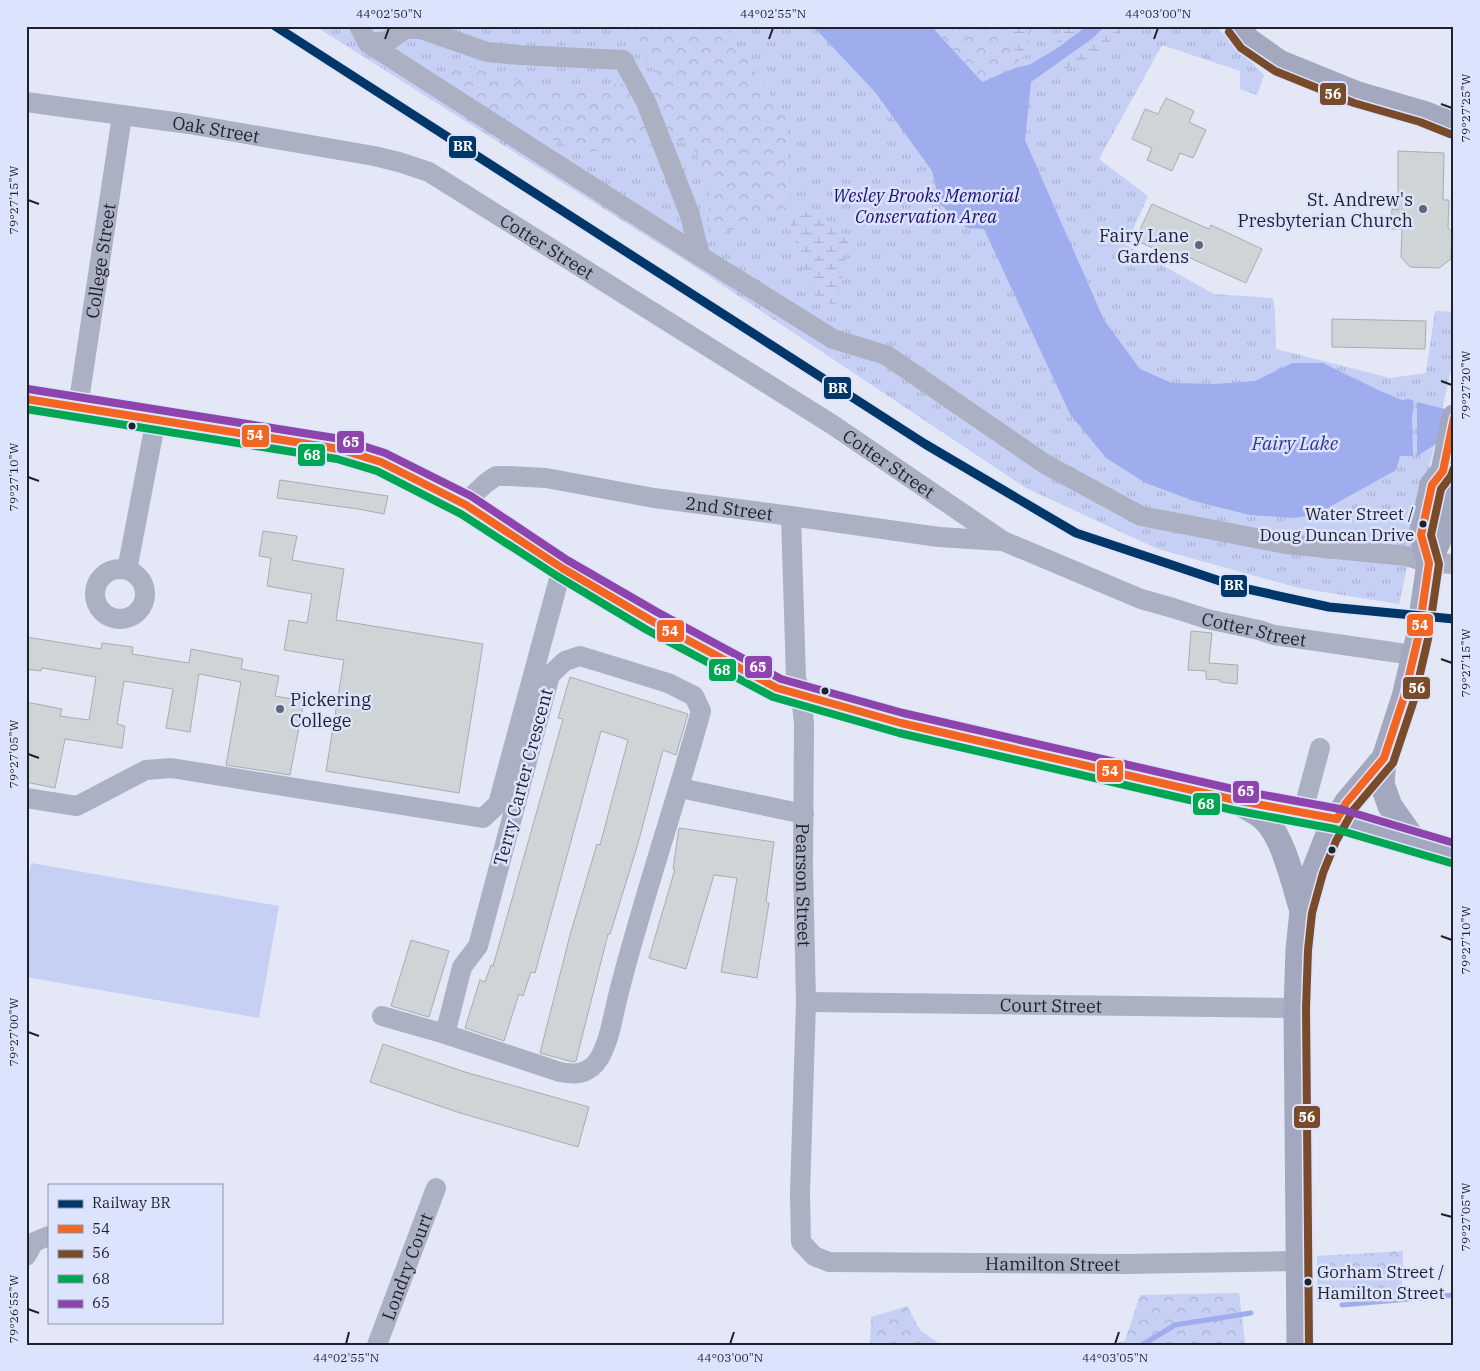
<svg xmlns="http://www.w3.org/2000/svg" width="1480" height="1371" viewBox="0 0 1480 1371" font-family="'IBM Plex Serif',serif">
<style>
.grass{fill:url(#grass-tufts)}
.forest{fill:url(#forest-crowns)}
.wetland{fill:url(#wetland-marsh)}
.pitch{fill:#c6cff4}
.water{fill:#9faced}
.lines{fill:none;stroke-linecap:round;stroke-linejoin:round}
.stream{stroke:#9faced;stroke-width:5}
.building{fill:#cfd5d6;stroke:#a7adaf}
.minor{stroke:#abb0c3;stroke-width:20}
.major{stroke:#a4a8bf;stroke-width:25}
.bus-1-casing{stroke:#dce3fd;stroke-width:11}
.bus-2-casing{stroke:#dce3fd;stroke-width:11}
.bus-3-casing{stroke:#dce3fd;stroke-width:11}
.bus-4-casing{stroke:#dce3fd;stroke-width:11}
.bus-1{stroke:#f26522;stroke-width:8}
.bus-2{stroke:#7a4b2a;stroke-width:8}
.bus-3{stroke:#00a651;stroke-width:8}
.bus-4{stroke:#8e44ad;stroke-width:8}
.rail-1-casing{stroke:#dce3fd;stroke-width:12}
.rail-1{stroke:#003768;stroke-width:9}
.ticks{fill:none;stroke:#1f212d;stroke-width:2}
.poi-dot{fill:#646673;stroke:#dce3fd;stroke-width:2}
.bus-dot{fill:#1f212d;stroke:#dce3fd;stroke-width:2}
.labels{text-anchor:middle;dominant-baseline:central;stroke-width:5;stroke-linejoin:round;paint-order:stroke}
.bus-label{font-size:17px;fill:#1f212d;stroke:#dce3fd;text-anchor:end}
.street-label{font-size:18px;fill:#1f212d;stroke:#dce3fd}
.park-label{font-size:18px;font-style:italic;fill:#1b0f75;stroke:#dce3fd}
.poi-label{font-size:18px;fill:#1f212d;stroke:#dce3fd;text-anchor:end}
.water-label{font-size:19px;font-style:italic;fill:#313699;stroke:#dce3fd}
.line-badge{stroke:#dce3fd;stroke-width:2}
.badge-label{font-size:14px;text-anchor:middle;font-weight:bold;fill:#fff}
.neatline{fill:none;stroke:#1f212d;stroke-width:2}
.ticks-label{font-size:12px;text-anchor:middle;fill:#1f212d}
</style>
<defs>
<pattern id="grass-tufts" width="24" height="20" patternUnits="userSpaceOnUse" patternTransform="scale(1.25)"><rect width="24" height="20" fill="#c6cff4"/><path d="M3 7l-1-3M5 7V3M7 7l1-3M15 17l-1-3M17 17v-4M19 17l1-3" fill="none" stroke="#aab1d2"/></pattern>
<pattern id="forest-crowns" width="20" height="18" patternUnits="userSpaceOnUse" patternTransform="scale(1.25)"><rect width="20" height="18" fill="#c6cff4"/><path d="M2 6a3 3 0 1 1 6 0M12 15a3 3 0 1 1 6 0" fill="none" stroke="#aab1d2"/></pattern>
<pattern id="wetland-marsh" width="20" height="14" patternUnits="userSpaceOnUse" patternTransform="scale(1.25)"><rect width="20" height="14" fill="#c6cff4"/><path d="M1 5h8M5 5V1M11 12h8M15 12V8" fill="none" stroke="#aab1d2"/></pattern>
</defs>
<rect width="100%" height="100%" fill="#e4e7f5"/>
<path class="grass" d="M315,26h901l48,49 -7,20 -17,-6v-18l-78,-26 -63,114 49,37 -22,49 88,49 59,4 2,14 1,37 114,29 36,-5 9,-62 19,1v44l-55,248 -100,-16 -141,-39 -132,-61 -337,-225z"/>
<g class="forest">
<path d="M616,26h109l61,92 5,90 -83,31 2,-59 -21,-40 -108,13 -139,-68 16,-21 97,27 107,-12z"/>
<path d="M931,26h73l15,34 -1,7 -36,15z"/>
<path d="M1403,1251l-1,44 -85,7v-46z"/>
<path d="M1239,1293l6,49 -5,3h-132l17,-4 15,-46z"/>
<path d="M907,1306l13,24 21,15h-71l1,-28z"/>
</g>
<g class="wetland">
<path d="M1004,26h22l4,27 -11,7z"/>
<path d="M1061,26h26l-31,23z"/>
<path d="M1105,26h21l-36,35 -27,8 -4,-9 34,-22z"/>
<path d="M796,208l27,11 26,19 -11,67 -20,-4 -12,-23 -18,-62z"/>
</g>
<path class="pitch" d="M31,863l248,43 -20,112 -233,-41v-86z"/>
<g class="water">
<path d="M813,26h118l51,56 36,-15 11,-2 27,-16 31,-23h18l-12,12 -62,44 -6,58 79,180 36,49 32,14 43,1 40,-3 37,-18h31l57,28 22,9 7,-1 5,2 -2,18 1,37h-13l-4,14 -79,44 -23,4 -44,-3 -56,-14 -48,-18 -40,-25 -36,-44 -86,-185 -17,-1 -27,-24 -8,-33 -57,-79z"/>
<path d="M1417,402l28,7 9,-1 -13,33 -24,15z"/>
</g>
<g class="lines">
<g class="stream">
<path d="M1342,1305l112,-10"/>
<path d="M1142,1345l33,-20 76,-12"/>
</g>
</g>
<g class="building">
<path d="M1166,98l28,13 -5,11 17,8 -13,28 -13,-5 -8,18 -25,-11 5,-12 -20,-9 13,-30 13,5z"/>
<path d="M1398,151l46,2 -1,47h6l-1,28 4,4 -1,27 -12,9 -29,-1 -9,-10 1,-28h-11l1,-20 6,1z"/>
<path d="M1152,204l57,25 2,-4 51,24 -16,34 -58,-26 -2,6 -51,-23z"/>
<path d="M1332,319l94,2 -1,28 -93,-2z"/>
<path d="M280,480l108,16 -4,18 -26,-5 -81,-11z"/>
<path d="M263,531l34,5 -5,24 52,9 -8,51 147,24 -24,149 -133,-22 18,-111 -60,-10 5,-30 18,3 5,-29 -45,-8 4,-28 -12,-2z"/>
<path d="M1191,631l21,2 -3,30 29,2 -1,19 -17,-2v-2l-14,-1v-8l-18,-1z"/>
<path d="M26,637l75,12 1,-6 31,4 -1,7 57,9 2,-14 52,10 -2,10 38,7 -4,20 29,5 -14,74 -64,-10 15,-83 -42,-8 -9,58 -24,-4 7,-39 -49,-8 -7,43 8,2 -3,22 -57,-9 -10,49 -29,-6v-80l36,7 -2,7 29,4 7,-43 -54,-9 -1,3 -15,-2z"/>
<path d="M570,677l118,37 -12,41 -13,-5 -26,97 -27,87h-2l-32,127 -3,1 -33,-9 30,-118 27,-91 3,1 28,-105 -27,-9 -66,242 -4,-1 -8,24 -4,-2 -15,47 -39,-13 15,-48 5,2 6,-17 2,1 70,-247 -5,-1z"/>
<path d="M679,828l95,14 -8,60 3,1 -12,75 -36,-6 16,-94 -23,-3 -28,94 -37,-11 26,-89h-2z"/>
<path d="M411,940l38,11 -20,66 -38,-11z"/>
<path d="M383,1044l82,28 124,35 -11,40 -118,-34 -90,-31z"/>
</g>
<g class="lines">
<g class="minor">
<path d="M359,26l9,17 20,-2 17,-12h16l66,23 33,3 103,5 23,42 44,113 10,41 133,83 53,16 159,109 96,52 145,28 120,12 23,7 25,1"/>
<path d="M368,43l332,213"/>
<path id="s1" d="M26,102l163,22 185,32 25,6 30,10 404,253 170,116 138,58 32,9 34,11 52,11 15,5 139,20"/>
<path id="s2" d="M78,407l44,-291"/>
<path id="s3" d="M466,505l6,-9 14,-13 10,-7h13l37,2 108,20 137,18 148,21 62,4"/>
<path id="s4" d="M791,516l5,162 5,17 3,29 -1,142 3,136 -6,192 1,48 13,14 15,6 298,2 172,-3"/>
<circle cx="120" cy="594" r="25"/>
<path d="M127,570l29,-151"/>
<path d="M680,788l124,26"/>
<path d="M26,798l51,8 69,-36 25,-2 312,50 15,-14 64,-236"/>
<path d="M1303,811l17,-63"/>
<path id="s5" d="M806,1002l490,6"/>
<path d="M382,1016l63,18 115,38c12,2 22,3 32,-5 16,-13 21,-52 26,-71 24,-96 57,-190 83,-285l-7,-15 -26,-13 -88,-27 -15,5 -15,14 -72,271 -16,21 -17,67"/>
<path d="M26,1256l8,-14 15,-6"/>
<path id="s6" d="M377,1345l59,-157"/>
</g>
<g class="major">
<path d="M1237,26l11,14 31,22 79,32 65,19 31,12"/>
<path d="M26,399l313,50 42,13 32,15 53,28 96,63 90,53 125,67 124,35 334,77 102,19 117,34"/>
<path d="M1429,563l-8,-28 11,-50 11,-14 11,-54"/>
<path d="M1384,758l-2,26 8,22 26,37"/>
<path d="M1241,804c8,5 17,9 23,15 20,18 30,67 38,92"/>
<path d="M1299,1345l-3,-337 2,-59 4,-38 12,-41 13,-33 19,-34 38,-45 20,-61 14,-59 11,-75 13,-30 7,-43 -6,-19"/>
</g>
<defs>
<g id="bus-1">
<path d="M26,399l313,50 42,13 85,43 96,63 90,53 125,67 124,35 334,77 102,19"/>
<path d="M1337,819l9,-16 38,-45 20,-61 14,-59 11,-75 -8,-28 11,-50 11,-14 11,-53"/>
</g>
<g id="bus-2">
<path d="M1229,32l12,16 34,23 79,32 66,19 30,12"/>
<path d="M1309,1345l-3,-337 2,-58 4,-37 11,-40 13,-32 18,-32 39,-46 21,-63 14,-61 11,-75 -8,-29 10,-46 10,-13 3,-8"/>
</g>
<path id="bus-3" d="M26,409l311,50 40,12 84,43 96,62 90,54 126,67 126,36 334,77 102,19 116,34"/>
<path id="bus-4" d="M28,389l313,50 44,14 86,43 96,64 90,52 124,67 122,34 334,77 103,19 114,34"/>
</defs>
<use href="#bus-1" class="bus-1-casing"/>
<use href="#bus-2" class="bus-2-casing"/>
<use href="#bus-3" class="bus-3-casing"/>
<use href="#bus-4" class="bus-4-casing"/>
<use href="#bus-1" class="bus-1"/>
<use href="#bus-2" class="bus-2"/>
<use href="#bus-3" class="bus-3"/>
<use href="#bus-4" class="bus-4"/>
<defs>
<path id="rail-1" d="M275,26l650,418 151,89 162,54 91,20 125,12"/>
</defs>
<use href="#rail-1" class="rail-1-casing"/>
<use href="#rail-1" class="rail-1"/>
</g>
<path class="ticks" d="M385,39l4,-11M769,39l4,-11M1154,39l4,-11M1441,104l11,4M28,200l11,4M1441,381l11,4M28,477l11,4M1441,659l11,4M28,754l11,4M1441,936l11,4M28,1032l11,4M1441,1214l11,3M28,1309l11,4M346,1344l3,-12M730,1344l4,-12M1115,1344l4,-12"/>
<g class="poi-dot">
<circle cx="1423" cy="209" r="5"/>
<circle cx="1199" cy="245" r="5"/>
<circle cx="280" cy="709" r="5"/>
</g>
<g class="bus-dot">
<circle cx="132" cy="426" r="4.5"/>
<circle cx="1423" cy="524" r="4.5"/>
<circle cx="825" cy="691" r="4.5"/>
<circle cx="1332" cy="850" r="4.5"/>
<circle cx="1308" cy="1282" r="4.5"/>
</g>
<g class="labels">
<g class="bus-label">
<text x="1414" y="514">Water Street /<tspan x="1414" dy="21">Doug Duncan Drive</tspan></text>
<text x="1317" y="1272" text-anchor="start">Gorham Street /<tspan x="1317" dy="21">Hamilton Street</tspan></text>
</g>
<g class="street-label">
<text stroke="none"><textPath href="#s1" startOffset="192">Oak Street</textPath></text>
<text stroke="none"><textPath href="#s1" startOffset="549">Cotter Street</textPath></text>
<text stroke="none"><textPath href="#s2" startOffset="148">College Street</textPath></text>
<text stroke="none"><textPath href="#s1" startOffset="954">Cotter Street</textPath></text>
<text stroke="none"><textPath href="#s3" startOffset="278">2nd Street</textPath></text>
<text stroke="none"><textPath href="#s1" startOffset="1359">Cotter Street</textPath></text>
<text transform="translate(523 777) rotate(-75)">Terry Carter Crescent</text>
<text stroke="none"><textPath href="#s4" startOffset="370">Pearson Street</textPath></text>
<text stroke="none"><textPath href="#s5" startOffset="245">Court Street</textPath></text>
<text stroke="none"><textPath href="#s4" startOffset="986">Hamilton Street</textPath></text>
<text stroke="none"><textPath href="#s6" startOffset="84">Londry Court</textPath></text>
</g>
<g class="park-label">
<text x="926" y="195">Wesley Brooks Memorial<tspan x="926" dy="21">Conservation Area</tspan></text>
</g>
<g class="poi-label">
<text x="1413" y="199">St. Andrew's<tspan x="1413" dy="21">Presbyterian Church</tspan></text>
<text x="1189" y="235">Fairy Lane<tspan x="1189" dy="21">Gardens</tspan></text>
<text x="290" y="699" text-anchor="start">Pickering<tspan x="290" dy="21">College</tspan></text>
</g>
<g class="water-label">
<text x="1295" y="443">Fairy Lake</text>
</g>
</g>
<g class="line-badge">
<rect x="1319" y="82" width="28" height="24" rx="5" fill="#7a4b2a"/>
<rect x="448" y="135" width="29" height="24" rx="5" fill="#003768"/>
<rect x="823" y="376" width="29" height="24" rx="5" fill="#003768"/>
<rect x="241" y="424" width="29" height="24" rx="5" fill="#f26522"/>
<rect x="336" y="430" width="29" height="24" rx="5" fill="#8e44ad"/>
<rect x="297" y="443" width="29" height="24" rx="5" fill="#00a651"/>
<rect x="1220" y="574" width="28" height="24" rx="5" fill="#003768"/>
<rect x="1406" y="613" width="28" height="24" rx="5" fill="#f26522"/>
<rect x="656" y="619" width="29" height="24" rx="5" fill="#f26522"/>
<rect x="744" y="655" width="29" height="24" rx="5" fill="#8e44ad"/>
<rect x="708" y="658" width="29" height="24" rx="5" fill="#00a651"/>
<rect x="1402" y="676" width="29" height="24" rx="5" fill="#7a4b2a"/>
<rect x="1096" y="759" width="28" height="24" rx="5" fill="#f26522"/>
<rect x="1232" y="780" width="28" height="24" rx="5" fill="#8e44ad"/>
<rect x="1192" y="792" width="29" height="24" rx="5" fill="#00a651"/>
<rect x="1293" y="1105" width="28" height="24" rx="5" fill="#7a4b2a"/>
</g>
<g class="badge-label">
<text x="1333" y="99">56</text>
<text x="463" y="151">BR</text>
<text x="838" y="393">BR</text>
<text x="255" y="440">54</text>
<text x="351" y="447">65</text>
<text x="312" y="460">68</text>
<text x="1234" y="590">BR</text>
<text x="1420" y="630">54</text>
<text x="670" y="636">54</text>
<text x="758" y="672">65</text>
<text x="722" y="675">68</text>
<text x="1417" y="693">56</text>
<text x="1110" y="776">54</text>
<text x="1246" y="796">65</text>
<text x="1206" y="809">68</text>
<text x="1307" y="1122">56</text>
</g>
<rect width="1480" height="1371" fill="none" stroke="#dce3fd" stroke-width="55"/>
<rect x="48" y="1184" width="175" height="140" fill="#dce3fd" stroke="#9095aa"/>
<rect x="58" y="1200" width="25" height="8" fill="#003768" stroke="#9095aa"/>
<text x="92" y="1208" font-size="15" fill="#1f212d">Railway BR</text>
<rect x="58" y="1225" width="25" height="8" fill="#f26522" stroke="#9095aa"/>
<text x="92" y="1234" font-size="15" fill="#1f212d">54</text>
<rect x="58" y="1250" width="25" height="8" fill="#7a4b2a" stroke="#9095aa"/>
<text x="92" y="1258" font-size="15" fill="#1f212d">56</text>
<rect x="58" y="1275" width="25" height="8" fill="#00a651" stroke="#9095aa"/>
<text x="92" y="1284" font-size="15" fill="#1f212d">68</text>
<rect x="58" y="1300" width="25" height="8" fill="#8e44ad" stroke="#9095aa"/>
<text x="92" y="1308" font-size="15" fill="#1f212d">65</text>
<rect x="28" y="28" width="1424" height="1316" class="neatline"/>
<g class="ticks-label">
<text x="389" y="18">44°02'50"N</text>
<text x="773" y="18">44°02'55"N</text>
<text x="1158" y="18">44°03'00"N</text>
<text transform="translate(1466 108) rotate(-90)" y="4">79°27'25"W</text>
<text transform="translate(14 200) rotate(-90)" y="4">79°27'15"W</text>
<text transform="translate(1466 385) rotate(-90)" y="4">79°27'20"W</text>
<text transform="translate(14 477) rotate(-90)" y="4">79°27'10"W</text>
<text transform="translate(1466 663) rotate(-90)" y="4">79°27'15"W</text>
<text transform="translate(14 754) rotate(-90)" y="4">79°27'05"W</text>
<text transform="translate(1466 940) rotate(-90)" y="4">79°27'10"W</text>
<text transform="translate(14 1032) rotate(-90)" y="4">79°27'00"W</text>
<text transform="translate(1466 1217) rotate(-90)" y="4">79°27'05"W</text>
<text transform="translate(14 1309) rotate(-90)" y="4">79°26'55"W</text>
<text x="346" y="1362">44°02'55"N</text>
<text x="730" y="1362">44°03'00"N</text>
<text x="1115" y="1362">44°03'05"N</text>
</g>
</svg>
